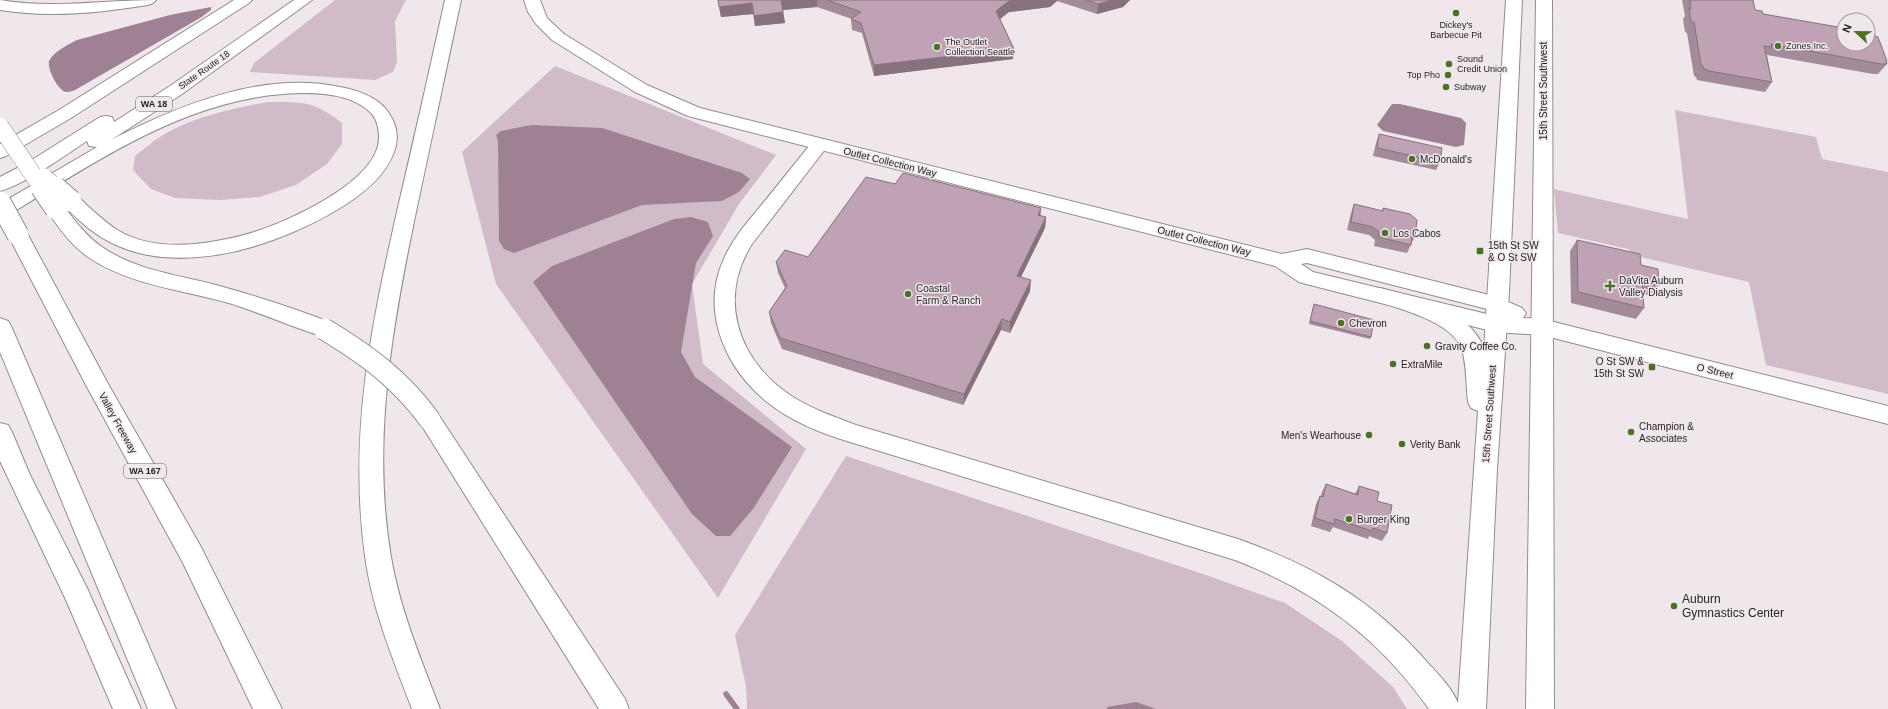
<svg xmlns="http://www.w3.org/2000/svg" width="1888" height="709" viewBox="0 0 1888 709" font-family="Helvetica,sans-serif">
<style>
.green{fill:#d1bbc8}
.water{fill:#9e8293}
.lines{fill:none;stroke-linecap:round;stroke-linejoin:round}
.stream{stroke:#9e8293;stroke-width:5.5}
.tertiary-casing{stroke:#938b8f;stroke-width:2}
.secondary-casing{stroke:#938b8f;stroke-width:2}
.motorway-casing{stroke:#938b8f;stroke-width:2}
.tertiary{fill:#fff;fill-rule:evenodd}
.secondary{fill:#fff;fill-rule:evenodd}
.motorway{fill:#fff;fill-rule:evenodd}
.motorway-bridge-far1-casing{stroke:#938b8f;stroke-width:18;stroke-linecap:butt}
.motorway-bridge-casing{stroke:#938b8f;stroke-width:23;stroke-linecap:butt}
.motorway-bridge-far1{stroke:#fff;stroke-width:17}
.motorway-bridge{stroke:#fff;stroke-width:21}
.wall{fill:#a48b9a}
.shaded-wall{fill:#86717d}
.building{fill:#bfa2b3;stroke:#86717d}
.poi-dot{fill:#4c7028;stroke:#efe7eb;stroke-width:1.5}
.labels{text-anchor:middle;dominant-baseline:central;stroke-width:3;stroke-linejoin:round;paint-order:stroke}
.far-poi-label{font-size:9px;fill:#272426;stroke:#efe7eb;text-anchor:start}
.far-street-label{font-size:9px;fill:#272426;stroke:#efe7eb}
.shield{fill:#efe7eb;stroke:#635e61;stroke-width:1}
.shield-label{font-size:9px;font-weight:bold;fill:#272426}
.street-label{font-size:10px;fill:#272426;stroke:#efe7eb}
.poi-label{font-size:10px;fill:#272426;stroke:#efe7eb;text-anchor:start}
.near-poi-label{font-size:12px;fill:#272426;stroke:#efe7eb;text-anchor:start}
</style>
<rect width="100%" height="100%" fill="#efe7eb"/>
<g class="green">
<path d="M335,0h71l-11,21 2,40 -4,11 -18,8 -125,-8 4,-9z"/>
<path d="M555,66l221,89 -37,49 -47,80 11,80 103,85 -88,149 -222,-314 -34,-132z"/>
<path d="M268,102c35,0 46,-1 74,21v21l-15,20 -31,21 -36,12 -39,3 -46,-2 -24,-9 -18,-19 2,-14c9,-7 18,-15 28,-21 32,-19 69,-26 105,-33z"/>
<path d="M1675,110l141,27 6,22 66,13v222l-122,-29 -17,-83 -113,-26 -8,-7 -70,-16 -4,-44 134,30z"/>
<path d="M846,456l357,118 82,29 57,38 51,46 14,22h-660l-1,-22 -11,-52z"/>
</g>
<g class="water">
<path d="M211,7v3l-11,8 -125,72c-2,1 -6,2 -9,2 -9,-2 -19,-24 -17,-31 4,-9 20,-17 28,-21l93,-25z"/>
<path d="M1392,104h8l61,14 5,5 -2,22 -8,2 -73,-16 -6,-6z"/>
<path d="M531,125l71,3 140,45 8,6 -11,13 -17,9 -80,4 -128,48 -10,-4 -5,-8 -1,-100 -2,-6 5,-4z"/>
<path d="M691,217l17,5 5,14 -17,27 -15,89 14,25 97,70 -39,62 -23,27h-14l-24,-22 -159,-232 19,-16 122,-47z"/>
<path d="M1136,702l20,7h-49v-2z"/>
</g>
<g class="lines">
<path class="stream" d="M726,694l11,15"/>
<defs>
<path id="tertiary" d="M524,0h16l7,18 17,16 83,51 53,23 582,146 25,-5 190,48 25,11 4,5 -3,5 19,1 346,87v18l-346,-89 -47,-3 -189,-48 -7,-2 -24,-16 -587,-150 -53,-24 -83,-52 -16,-16 -8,-12zM1307,263l184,47 14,7 -10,-1 -182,-44 -12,-8z"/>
<g id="secondary">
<path d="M1506,0h16l-13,293 -12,176 -11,240h-57c-50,-71 -113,-118 -194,-149l-385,-118c-27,-8 -57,-20 -79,-37 -44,-33 -71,-91 -48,-144 9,-22 26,-41 41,-59 17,-21 33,-41 50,-62l6,-1 6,1 3,4 -3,4 -74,96c-34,54 -15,113 35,149 21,15 46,23 69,32l382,114c76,27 135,61 189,123 11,12 25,26 31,41l20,-292 -7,-3 -3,-6c-2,-17 -1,-36 -6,-52 -8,-28 -65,-42 -89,-50l-3,-5 3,-5 7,-2c37,10 88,21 104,60z"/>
<path d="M1536,0h16l2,709h-28z"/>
</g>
<g id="motorway">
<path d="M0,0c54,9 102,0 156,0l-3,3 -5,2c-50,8 -98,13 -148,5z"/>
<path d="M234,0h18l-3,3 -178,115 -65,38 -6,2v-14l59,-34z"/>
<path d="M294,0h18l-130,94 -71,46c66,-34 153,-70 229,-53 16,3 33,8 45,21 11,13 15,28 9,44 -10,28 -39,48 -64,62 -70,39 -175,69 -243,13 -9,-8 -19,-16 -26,-26l3,-4c4,-1 8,-3 12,-1 5,2 10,9 15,13 9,8 18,16 28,22 36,21 87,14 125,4 38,-10 136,-53 135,-98 0,-8 -2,-17 -7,-23 -18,-19 -47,-21 -71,-21 -110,2 -204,68 -294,123l-7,2v-14l97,-57 -8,-1 -2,-5c-23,15 -61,43 -87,50v-14l27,-14 73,-46 6,-1 6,1 2,5 56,-36z"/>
<path d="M445,0h16c-15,69 -29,138 -44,207 -24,115 -46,232 -26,350 9,53 30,102 49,152h-28c-19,-50 -40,-100 -47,-153 -17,-124 7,-234 34,-353 16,-68 31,-135 46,-203z"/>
<path d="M56,203l7,2c11,15 23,31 39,42 33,23 76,28 114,38 40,11 78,23 116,38l3,6 -3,6 -8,2c-32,-10 -63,-24 -95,-34 -46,-13 -100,-18 -141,-46 -17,-12 -31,-31 -42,-48l3,-4z"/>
<path d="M18,228l7,2 3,5 79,147 94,165 81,162h-29l-70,-146 -96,-176 -79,-152 3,-5z"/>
<path d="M0,318l8,3 3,5 165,383h-28l-148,-357z"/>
<path d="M430,411l8,3 187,285 4,10h-30l-177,-283 -4,-6 4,-6z"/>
<path d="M0,423l8,2 4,7 18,43 57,113 54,121h-28l-47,-109 -66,-139z"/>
</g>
</defs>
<use href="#tertiary" class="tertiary-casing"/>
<use href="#secondary" class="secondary-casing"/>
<use href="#motorway" class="motorway-casing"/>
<use href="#tertiary" class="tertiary"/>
<use href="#secondary" class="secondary"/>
<use href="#motorway" class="motorway"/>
<defs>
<g id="motorway-bridge-far1">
<path d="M0,126l42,62"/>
<path d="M44,177l12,11"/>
</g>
<g id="motorway-bridge">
<path d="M41,187l15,22"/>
<path d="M55,187l16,14"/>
<path d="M0,202l18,33"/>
<path d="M324,329c43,26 76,50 106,91"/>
</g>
</defs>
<use href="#motorway-bridge-far1" class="motorway-bridge-far1-casing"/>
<use href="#motorway-bridge" class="motorway-bridge-casing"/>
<use href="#motorway-bridge-far1" class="motorway-bridge-far1"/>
<use href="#motorway-bridge" class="motorway-bridge"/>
</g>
<g class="wall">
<path d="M718,0h412l-7,7 -26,7 -40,-13 -7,6 -41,5 -9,7 14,30 -1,10 -139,17 -12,-43 -10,-3 -1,-11h1l-35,-12 -34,3 2,13 -30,3 -2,-12 -32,3z"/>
<path d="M1682,0h71l2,10 8,4 124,47 -1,2 1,1 -9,10h-5l-106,-19 5,27 -7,10 -63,-11 -5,-1 -1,-3 -2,-1 -7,-43 -2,-1 -2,-13 2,-3z"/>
<path d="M1379,134l61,28 -4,8 -63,-14 3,-13z"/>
<path d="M895,184l146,24 -1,8 6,1 -1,11 -24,49 9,14 -20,42 -9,-3 -38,75 -181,-56 -11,-26 -2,-11 16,-24 -7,-15 -2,-11 32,-5z"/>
<path d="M1354,204l28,7 1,-3 32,28 -8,17 -33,-7 1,-6 -6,-5 -22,-5 4,-17z"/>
<path d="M1577,240l82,45 -8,11 -8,-2 1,14 -8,11 -65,-16 -1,-52z"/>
<path d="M1314,304l57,33 -1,2 -61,-15z"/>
<path d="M1326,484l29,10 4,-8 18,15 10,32 -5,8 -13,-5 -1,3 -35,-12 -3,5 -19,-6 5,-22 4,-8h1l1,-4z"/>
</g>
<g class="shaded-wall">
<path d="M781,0h36v7l-35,3z"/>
<path d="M1020,0h37v1l-7,6 -41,5 -13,10v-11l13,-10z"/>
<path d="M1112,0h18l-7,7 -26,7 1,-10z"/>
<path d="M752,3l1,11 -32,3 -2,-10z"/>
<path d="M783,12l2,11 -30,3 -1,-10z"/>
<path d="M1014,49l-1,10 -139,17v-11z"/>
<path d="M1041,208l-1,11 -2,-4z"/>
<path d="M1046,217l-1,11 -29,59 1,-11z"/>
<path d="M1031,280l-1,11 -20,42v-11z"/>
<path d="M1002,319l-1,11 -38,75 1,-11z"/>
</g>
<g class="building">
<path d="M718,0h63l2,12 -29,4 -2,-13 -33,4z"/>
<path d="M827,0h193l-11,1 -13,10 18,38 -140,16 -13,-42 -10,-4 10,-7z"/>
<path d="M1086,0h26l-14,4z"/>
<path d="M1690,0h63l2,10 7,1 1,3 81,14v16h24v-11l6,1 1,2 3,1 9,24h-1l1,3h-6l-110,-20 1,3 -8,-1 8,36 -63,-11 -5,-2 -1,-3 -2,-1 -7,-43h-3l-2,-14 2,1z"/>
<path d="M1379,134l63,14 -2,14 -63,-14z"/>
<path d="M903,173l138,35 -3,7 8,2 -29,59 14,4 -21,42 -8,-3 -38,75 -184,-56 -11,-26 18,-26 -11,-24 9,-12 23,7 58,-80 29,7z"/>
<path d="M1354,204l29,7v-3l27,6 7,6 -2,16h-3l-1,9 -33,-8 1,-5 -6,-5 -22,-5z"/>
<path d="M1577,240l63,14 1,11 17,4 1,16 -17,-4 2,27 -66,-16z"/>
<path d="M1314,304l60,16 -3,17 -61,-16z"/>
<path d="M1326,484l32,11 1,-9 20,6 -2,9 15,4 -5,28 -14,-5 -1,3 -37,-12 -1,5 -19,-6 5,-22 3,1z"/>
</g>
<g class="poi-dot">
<circle cx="1456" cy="13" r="4"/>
<circle cx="1778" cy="46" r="4"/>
<circle cx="937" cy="47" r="4"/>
<circle cx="1449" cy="64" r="4"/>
<circle cx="1448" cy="75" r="4"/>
<circle cx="1446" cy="87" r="4"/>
<circle cx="1412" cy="159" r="4"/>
<circle cx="1385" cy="233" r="4"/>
<rect x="1476" y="247" width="8" height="8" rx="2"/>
<path d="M1608 280h4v4h4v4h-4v4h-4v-4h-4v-4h4z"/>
<circle cx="908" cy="294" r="4"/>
<circle cx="1341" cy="323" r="4"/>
<circle cx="1427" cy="346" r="4"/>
<circle cx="1393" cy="364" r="4"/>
<rect x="1648" y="363" width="8" height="8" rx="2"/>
<circle cx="1631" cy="432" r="4"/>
<circle cx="1369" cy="435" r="4"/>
<circle cx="1402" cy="444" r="4"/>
<circle cx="1349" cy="519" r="4"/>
<circle cx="1674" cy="606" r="4"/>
</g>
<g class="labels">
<g class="far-poi-label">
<text x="1456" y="25" text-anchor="middle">Dickey's<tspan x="1456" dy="10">Barbecue Pit</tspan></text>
<text x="945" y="42">The Outlet<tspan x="945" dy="10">Collection Seattle</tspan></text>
<text x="1786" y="46">Zones Inc.</text>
<text x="1457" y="59">Sound<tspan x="1457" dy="10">Credit Union</tspan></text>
<text x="1440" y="75" text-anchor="end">Top Pho</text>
<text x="1454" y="87">Subway</text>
</g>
<g class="far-street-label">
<text transform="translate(204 70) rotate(-35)">State Route 18</text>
</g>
<g class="shield">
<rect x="136" y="97" width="36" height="14" rx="3"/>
<rect x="124" y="464" width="42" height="14" rx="3"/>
</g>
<g class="shield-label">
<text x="154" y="104">WA 18</text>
<text x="145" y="471">WA 167</text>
</g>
<g class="street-label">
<text transform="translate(1543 91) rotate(-90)">15th Street Southwest</text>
<text transform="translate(890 162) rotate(14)">Outlet Collection Way</text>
<text transform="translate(1204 241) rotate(14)">Outlet Collection Way</text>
<text transform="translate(1715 371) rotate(14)">O Street</text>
<text transform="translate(1489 414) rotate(-86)">15th Street Southwest</text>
<text transform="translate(118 423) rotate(61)">Valley Freeway</text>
</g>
<g class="poi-label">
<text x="1420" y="159">McDonald's</text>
<text x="1393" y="233">Los Cabos</text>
<text x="1488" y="245">15th St SW<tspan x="1488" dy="12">&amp; O St SW</tspan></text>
<text x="1619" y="280">DaVita Auburn<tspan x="1619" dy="12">Valley Dialysis</tspan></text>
<text x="916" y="288">Coastal<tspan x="916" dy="12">Farm &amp; Ranch</tspan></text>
<text x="1349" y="323">Chevron</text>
<text x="1435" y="346">Gravity Coffee Co.</text>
<text x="1644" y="361" text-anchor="end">O St SW &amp;<tspan x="1644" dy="12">15th St SW</tspan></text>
<text x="1401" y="364">ExtraMile</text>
<text x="1639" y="426">Champion &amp;<tspan x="1639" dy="12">Associates</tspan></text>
<text x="1361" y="435" text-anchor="end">Men's Wearhouse</text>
<text x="1410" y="444">Verity Bank</text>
<text x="1357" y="519">Burger King</text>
</g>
<g class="near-poi-label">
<text x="1682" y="599">Auburn<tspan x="1682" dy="14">Gymnastics Center</tspan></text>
</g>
</g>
<g transform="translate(1856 32) rotate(292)"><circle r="19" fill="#efe7eb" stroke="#9f999c"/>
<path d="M0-3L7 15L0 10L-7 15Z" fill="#4c7028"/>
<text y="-6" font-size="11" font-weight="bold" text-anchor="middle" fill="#272426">N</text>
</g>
</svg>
